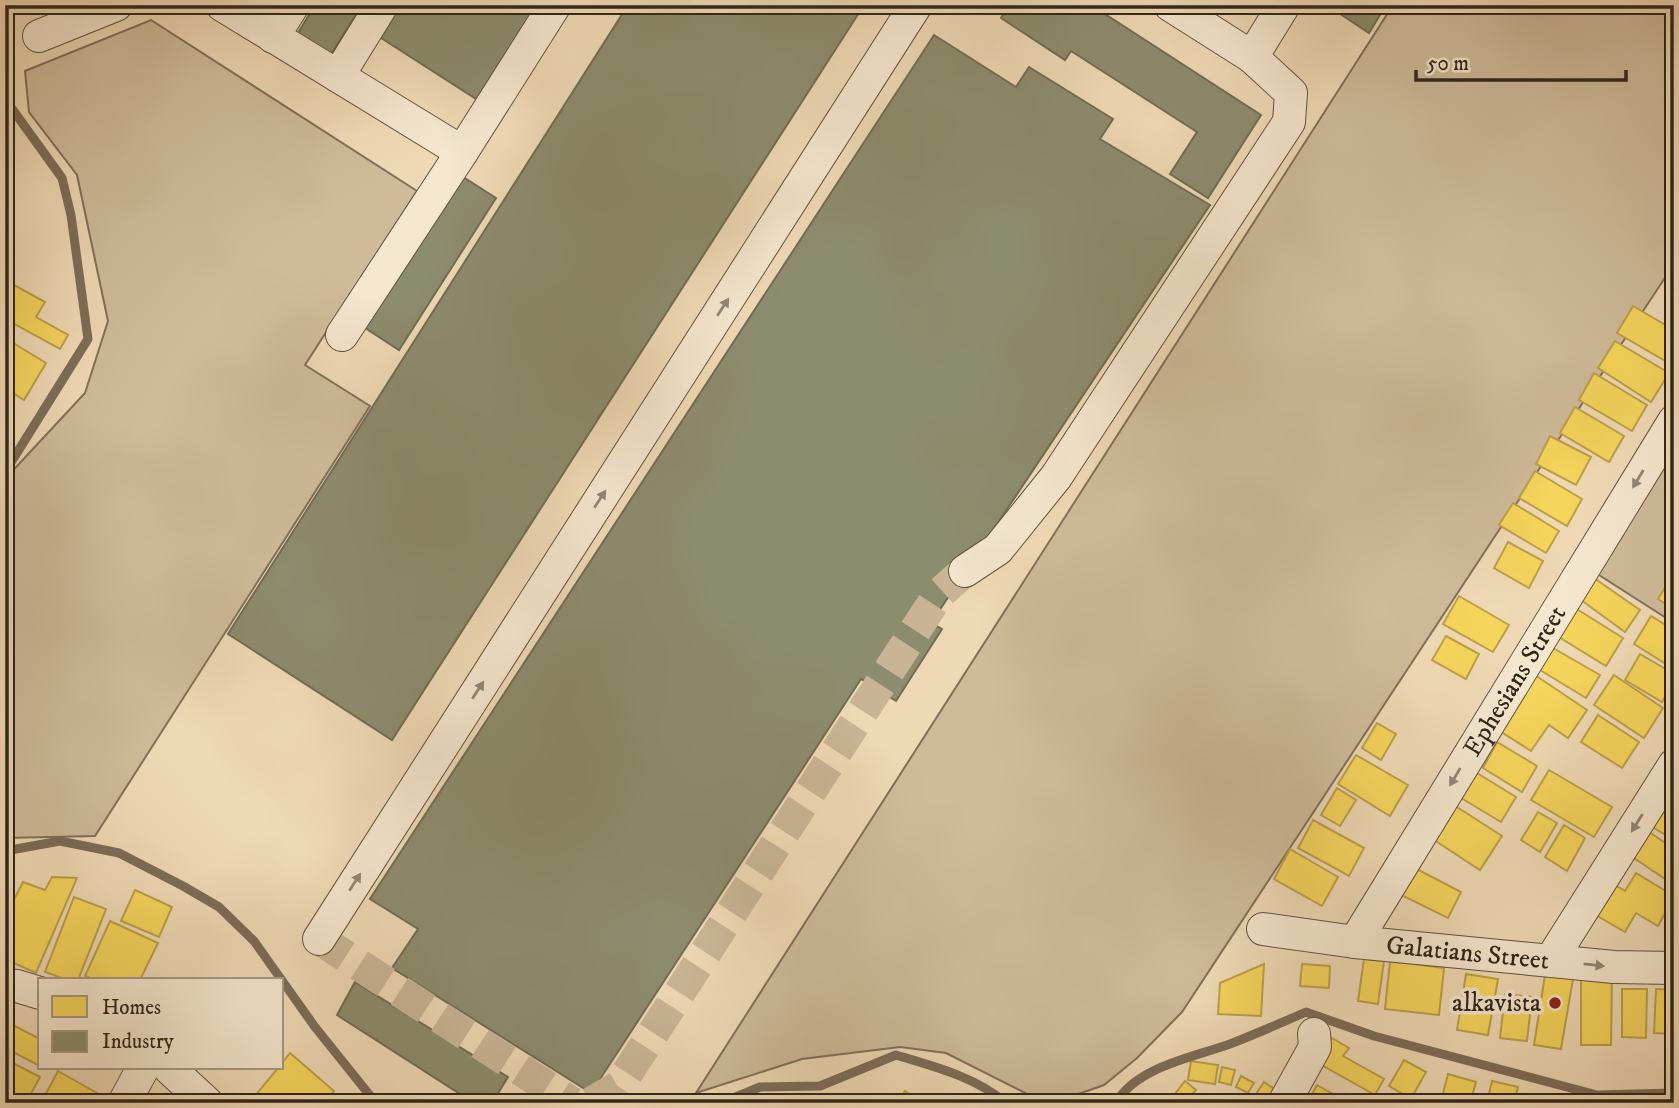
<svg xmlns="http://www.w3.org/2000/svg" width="1679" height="1108" viewBox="0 0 1679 1108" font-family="'IM FELL DW Pica',serif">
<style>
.green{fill:#cfbb9a;stroke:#80705c;stroke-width:2}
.homes{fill:#f6d55c;stroke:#bba049;stroke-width:2}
.industry{fill:#8c8c6e;stroke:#706d56;stroke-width:2}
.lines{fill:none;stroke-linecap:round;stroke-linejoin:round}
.stream{stroke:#7c6d59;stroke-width:9}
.minor-tunnel{stroke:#c9b596;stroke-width:32;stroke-dasharray:32 16;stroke-linecap:butt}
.minor-casing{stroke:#605343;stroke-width:34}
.minor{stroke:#f5e6ce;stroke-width:32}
.oneway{fill:#928676}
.poi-dot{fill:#8f2418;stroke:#f5e6ce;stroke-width:2.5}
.labels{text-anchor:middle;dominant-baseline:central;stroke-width:7;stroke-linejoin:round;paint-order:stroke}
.street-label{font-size:26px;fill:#30261d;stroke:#f5e6ce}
.poi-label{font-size:26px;fill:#30261d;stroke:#f5e6ce;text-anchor:end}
</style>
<rect width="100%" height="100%" fill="#efd9b4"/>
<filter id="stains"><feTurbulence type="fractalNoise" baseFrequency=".00286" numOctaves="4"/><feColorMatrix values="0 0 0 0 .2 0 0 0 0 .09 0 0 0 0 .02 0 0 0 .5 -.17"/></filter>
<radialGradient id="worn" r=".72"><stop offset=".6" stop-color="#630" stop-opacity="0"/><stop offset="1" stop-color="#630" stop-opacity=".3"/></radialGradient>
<g class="green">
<path d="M1393,5h281v259l-492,748 -45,46 -33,27 -51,18h-8l-99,-50 -46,-6 -98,12 -106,34z"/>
<path d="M151,20l266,171 -112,174 65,41 -275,430 -90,2v-359l80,-86 23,-72 -31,-146 -48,-63 -4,-41z"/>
<path d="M1674,434v189l-86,-55z"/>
</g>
<g class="homes">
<path d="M5,280l40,22 -9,15 32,18 -8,14 -55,-30z"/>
<path d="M1633,306l41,24v36l-57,-33z"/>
<path d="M5,338l41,25 -22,37 -19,-12z"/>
<path d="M1615,341l54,32 -18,29 -53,-34z"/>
<path d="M1594,373l53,32 -15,26 -53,-31z"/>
<path d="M1575,407l49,29 -15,26 -49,-29z"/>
<path d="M1550,436l41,21 -15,28 -40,-21z"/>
<path d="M1535,471l47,28 -15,27 -48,-28z"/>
<path d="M1513,503l46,28 -13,22 -47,-28z"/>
<path d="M1508,542l35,19 -14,27 -35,-20z"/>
<path d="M1674,573v36l-16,-10z"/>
<path d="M1591,576l49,34 -15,22 -48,-35z"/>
<path d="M1459,596l50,29 -16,27 -50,-28z"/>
<path d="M1572,606l51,32 -17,28 -52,-32z"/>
<path d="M1651,616l23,14v39l-40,-25z"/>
<path d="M1446,636l33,18 -13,25 -34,-19z"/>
<path d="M1553,648l47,27 -14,23 -46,-28z"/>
<path d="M1640,654l34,20v7l-12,21 -37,-22z"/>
<path d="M1535,675l52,35 -19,28 -19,-13 -18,26 -39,-25z"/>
<path d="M1614,675l49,33 -19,30 -50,-33z"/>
<path d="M1598,715l41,27 -17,26 -41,-26z"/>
<path d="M1377,723l19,11 -15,26 -19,-12z"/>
<path d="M1497,742l40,24 -15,26 -39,-24z"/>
<path d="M1356,755l52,30 -18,31 -52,-32z"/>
<path d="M1549,770l63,37 -18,30 -63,-37z"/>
<path d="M1477,773l39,24 -15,25 -40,-24z"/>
<path d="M1337,788l19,12 -16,26 -19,-11z"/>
<path d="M1666,798l8,6v36l-25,-15z"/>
<path d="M1446,800l56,36 -22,34 -55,-36z"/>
<path d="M1538,812l19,11 -17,29 -19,-12z"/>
<path d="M1313,820l51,28 -15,28 -51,-28z"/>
<path d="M1564,825l21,13 -18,33 -22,-14z"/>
<path d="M1642,827l32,22v36l-49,-33z"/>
<path d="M1290,849l48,28 -16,29 -48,-27z"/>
<path d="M1409,865l52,27 -13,26 -53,-26z"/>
<path d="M1636,873l38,23 -16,30 -22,-13 -11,19 -38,-22 18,-31 20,12z"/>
<path d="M52,877l25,1 -41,95 -31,-14v-42l18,-35 22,8z"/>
<path d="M135,890l37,17 -13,30 -38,-16z"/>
<path d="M74,897l32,12 -28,71h-11l-22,-8z"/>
<path d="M110,921l48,22 -18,37h-45l-10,-4z"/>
<path d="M1364,959l20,2 -6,43 -20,-3z"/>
<path d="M1390,961l54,7 -5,47 -54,-6z"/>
<path d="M1264,964l-3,52 -43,-2 2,-31z"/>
<path d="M1302,964l28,2 -1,22 -29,-2z"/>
<path d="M1466,974l32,5 -10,56 -31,-5z"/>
<path d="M1545,975l28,4 -12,70 -27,-4z"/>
<path d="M1581,976h31l-1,69h-30z"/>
<path d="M1622,989h25l-1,49 -24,-1z"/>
<path d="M1656,989l18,1v44l-20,-1z"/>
<path d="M1505,994l27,3 -5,44 -27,-3z"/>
<path d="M11,1024l29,15v27l-35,-18v-13z"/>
<path d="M1332,1038l17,10 -6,8 41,23 -9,16 -57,-32z"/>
<path d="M290,1053l44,38 -10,12h-75l29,-35h4v-5z"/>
<path d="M5,1059l35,18 -14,26h-21z"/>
<path d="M1404,1060l22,12 -15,27 -22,-13z"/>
<path d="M1191,1061l27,4 -3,19 -27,-4z"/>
<path d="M1222,1067l13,3 -4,15 -12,-3z"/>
<path d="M58,1071l39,22 -6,10h-50z"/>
<path d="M1448,1074l28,8 -6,21 -28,-6z"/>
<path d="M1241,1076l13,7 -6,10 -12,-6z"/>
<path d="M1185,1081l11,9 -11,13h-17z"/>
<path d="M1492,1081l26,6 -4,16h-27z"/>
<path d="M1264,1082l15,10 -7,11h-22z"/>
<path d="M1317,1085l32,18h-42z"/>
<path d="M905,1091l18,12h-26z"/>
</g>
<g class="industry">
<path d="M315,5h47l-37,59 -33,-21z"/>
<path d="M397,5h149l-62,99 -106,-68z"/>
<path d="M628,5h236l-472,735 -164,-106z"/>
<path d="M1009,5h82l170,110 -53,83 -38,-24 27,-42 -126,-81 -6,9 -64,-42z"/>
<path d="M1327,5h59l-17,28z"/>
<path d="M934,35l82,52 13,-20 84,52 -13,20 110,66 -279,418 11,6 -46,72 -35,-22 -270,414 -199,-125 26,-39 -48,-30z"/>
<path d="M457,173l39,25 -97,152 -40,-26z"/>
<path d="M355,982l153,95 -16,26h-18l-137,-88z"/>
</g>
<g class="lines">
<g class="stream">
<path d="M5,99l57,79 9,37 17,124 -83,133"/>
<path d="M5,851l55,-10 59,12 64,33 36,21 35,34 61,86 61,76"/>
<path d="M721,1103l39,-16 60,-1 76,-31c37,11 80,22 110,48"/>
<path d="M1116,1103c20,-36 78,-46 114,-59 26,-10 51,-21 76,-32l68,24 223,59 77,-2"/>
</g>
<g class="minor-tunnel">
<path d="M319,939l253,164"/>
<path d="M591,1103l27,-16 321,-493 26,-23"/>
</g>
<defs>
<g id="minor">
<path d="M222,5l240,147"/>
<path d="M39,36l77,-31"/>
<path d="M273,37l20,-32"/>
<path d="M1252,57l32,-52"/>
<path d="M338,76l44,-71"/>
<path d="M342,335l120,-183 93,-147"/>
<path d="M965,571l33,-22 58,-72 233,-355 2,-29 -39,-36 -82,-52"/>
<path id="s1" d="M1263,929l92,13 259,25 60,1"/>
<path d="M319,939l597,-934"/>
<path id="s2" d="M1355,942l319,-521"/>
<path d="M1551,960l123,-195"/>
<path d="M5,985l12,1 23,7"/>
<path d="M169,1068l38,35"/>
<path d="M124,1103l19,-35"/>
<path d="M1284,1103l31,-56 -1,-13"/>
</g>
</defs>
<use href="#minor" class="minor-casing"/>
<use href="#minor" class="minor"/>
</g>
<defs><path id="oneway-solid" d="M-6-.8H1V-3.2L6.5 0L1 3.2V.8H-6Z" transform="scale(1.75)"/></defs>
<g class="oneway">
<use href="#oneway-solid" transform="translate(723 307) rotate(-57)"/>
<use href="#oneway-solid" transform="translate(1638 479) rotate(121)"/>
<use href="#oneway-solid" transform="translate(600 499) rotate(-57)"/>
<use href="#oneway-solid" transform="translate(478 690) rotate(-57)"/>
<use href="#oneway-solid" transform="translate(1455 777) rotate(121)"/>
<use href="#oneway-solid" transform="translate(1637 823) rotate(122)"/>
<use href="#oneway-solid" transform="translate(355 882) rotate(-57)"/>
<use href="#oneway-solid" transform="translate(1594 965) rotate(6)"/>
</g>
<circle class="poi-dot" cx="1555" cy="1003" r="7"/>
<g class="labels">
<g class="street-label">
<text stroke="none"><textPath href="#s2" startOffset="306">Ephesians Street</textPath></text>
<text stroke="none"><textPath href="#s1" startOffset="206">Galatians Street</textPath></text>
</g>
<g class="poi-label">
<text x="1541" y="1003">alkavista</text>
</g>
</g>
<rect width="1679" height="1108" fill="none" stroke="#efd9b4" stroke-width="28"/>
<rect x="7" y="7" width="1665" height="1094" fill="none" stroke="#30261d" stroke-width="3.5"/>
<rect x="14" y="14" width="1651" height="1080" fill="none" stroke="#30261d" stroke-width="2"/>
<rect x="38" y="978" width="245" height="91" fill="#f5e6ce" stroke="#a69987" stroke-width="2"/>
<rect x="52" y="996" width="35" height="21" fill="#f6d55c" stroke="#a69987" stroke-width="2"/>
<text x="102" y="1014" font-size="21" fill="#30261d">Homes</text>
<rect x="52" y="1031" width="35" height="21" fill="#8c8c6e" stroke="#a69987" stroke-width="2"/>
<text x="102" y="1048" font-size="21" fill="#30261d">Industry</text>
<path d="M1416 70v10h210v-10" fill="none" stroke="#30261d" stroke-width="3.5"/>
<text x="1427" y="70" font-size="21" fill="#30261d" stroke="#f5e6ce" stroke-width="5" paint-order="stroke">50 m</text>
<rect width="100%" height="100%" filter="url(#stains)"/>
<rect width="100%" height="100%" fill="url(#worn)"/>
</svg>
